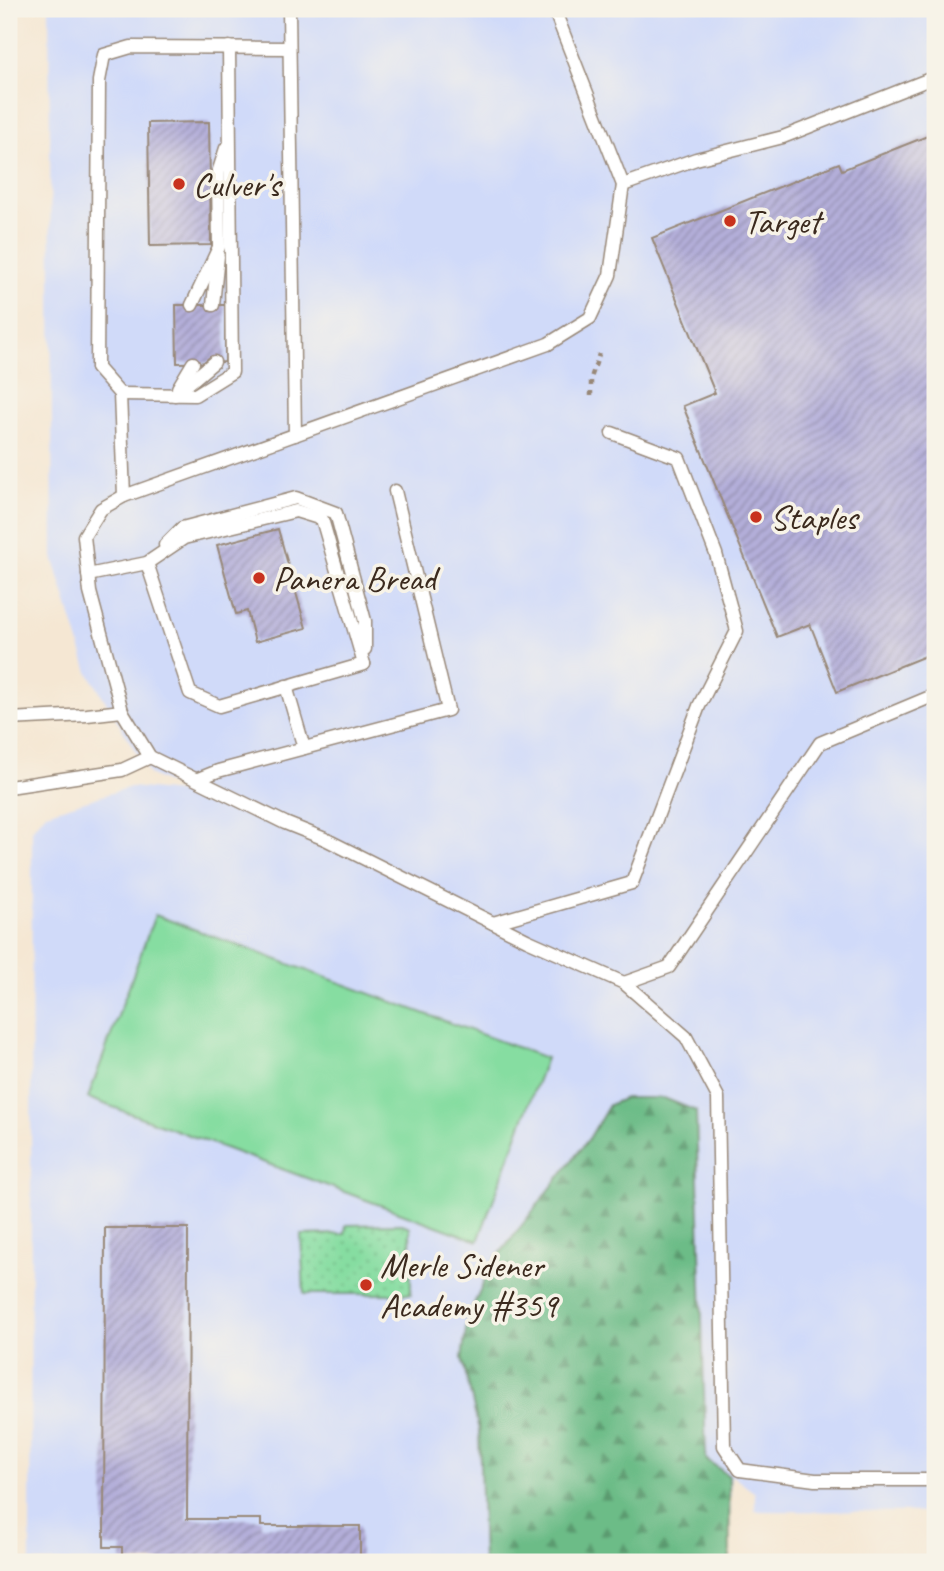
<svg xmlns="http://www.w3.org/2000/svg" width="944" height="1571" viewBox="0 0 944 1571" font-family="Caveat,sans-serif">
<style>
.built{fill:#d0daf9}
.grass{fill:url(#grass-dots);stroke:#608460;stroke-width:2}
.forest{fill:url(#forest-firs);stroke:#547352;stroke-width:2}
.pitch{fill:#86dda1;stroke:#608460;stroke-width:2}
.building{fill:url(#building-hatch)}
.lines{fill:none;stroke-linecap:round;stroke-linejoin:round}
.service-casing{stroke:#988878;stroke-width:15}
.path{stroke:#988878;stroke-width:4.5;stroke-dasharray:5 5;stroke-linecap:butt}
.service{stroke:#fff;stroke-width:12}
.poi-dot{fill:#c8321e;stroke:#f7f3e8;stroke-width:2.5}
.labels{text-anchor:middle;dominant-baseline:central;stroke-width:7;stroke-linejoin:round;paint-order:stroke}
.poi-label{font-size:35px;fill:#3b2a1e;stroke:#f7f3e8;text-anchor:start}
</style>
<defs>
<pattern id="grass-dots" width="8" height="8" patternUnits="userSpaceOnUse" patternTransform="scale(1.75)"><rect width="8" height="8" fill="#86dda1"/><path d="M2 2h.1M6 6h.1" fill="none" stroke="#75be8a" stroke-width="1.8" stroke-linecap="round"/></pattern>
<pattern id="forest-firs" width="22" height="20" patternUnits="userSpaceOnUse" patternTransform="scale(1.75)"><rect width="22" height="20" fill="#6cbc87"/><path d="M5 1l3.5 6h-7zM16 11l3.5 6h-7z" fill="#5a996e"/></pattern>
<pattern id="building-hatch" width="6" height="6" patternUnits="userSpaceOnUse" patternTransform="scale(1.75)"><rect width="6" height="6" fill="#b4afda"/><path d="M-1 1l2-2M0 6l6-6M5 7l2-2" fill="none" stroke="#948fb0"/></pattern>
</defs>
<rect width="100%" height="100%" fill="#f7f3e8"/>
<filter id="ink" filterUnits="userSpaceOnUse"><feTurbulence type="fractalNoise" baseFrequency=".0143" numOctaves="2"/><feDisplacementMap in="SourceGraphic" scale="14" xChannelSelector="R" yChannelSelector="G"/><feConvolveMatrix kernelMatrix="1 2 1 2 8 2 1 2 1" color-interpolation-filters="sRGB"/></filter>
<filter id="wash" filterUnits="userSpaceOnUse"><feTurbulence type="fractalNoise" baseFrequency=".00686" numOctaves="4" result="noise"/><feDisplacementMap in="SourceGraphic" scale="28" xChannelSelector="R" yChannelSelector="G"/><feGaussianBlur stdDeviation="1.57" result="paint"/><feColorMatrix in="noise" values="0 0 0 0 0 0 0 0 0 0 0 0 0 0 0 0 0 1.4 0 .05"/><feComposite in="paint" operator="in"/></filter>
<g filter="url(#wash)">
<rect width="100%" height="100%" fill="#f5e7d3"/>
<path class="built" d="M49,9h886v1503l-180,-1v-18l-24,-18 -1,87h-700l2,-733 14,-16 85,-26 56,6 -38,-19 -61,-102 -35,-115z"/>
<path class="grass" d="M346,1225l56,-1 8,3 1,67h-107l-3,-59 44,-1z"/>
<path class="forest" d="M625,1098h39l32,13 10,348 23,17 1,86h-247l-4,-132 -17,-72 6,-41 24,-53 98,-127 19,-32z"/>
<path class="pitch" d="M155,915l391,143 -68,183 -390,-143z"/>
<g id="blocks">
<g class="building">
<path d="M209,122l2,123 -61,1 -2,-123z"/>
<path d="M935,133v519l-98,40 -27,-68 -33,13 -94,-231 32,-13 -63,-155 187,-75 3,7z"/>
<path d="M176,305h49v57l-48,1z"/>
<path d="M278,529l28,99 -51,14 -8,-31 -11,3 -19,-69z"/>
<path d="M105,1228h83l-1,291h74v7h99v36h-238v-15h-18z"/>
</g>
</g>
</g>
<g filter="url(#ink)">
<use href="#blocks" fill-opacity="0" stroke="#988878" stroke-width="2"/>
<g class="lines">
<defs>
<g id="service">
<path d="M289,9l6,426"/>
<path d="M554,9l69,176 -13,90 -20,43 -42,26 -424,152 -23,13 -17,27 6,56 32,119 28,46 135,66 40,16 202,101 97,43 62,54 32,60 6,349 16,24 75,10h120"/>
<path d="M623,185l73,-26 87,-22 152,-60"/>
<path d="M192,305l27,-58 -1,-74 8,-25"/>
<path d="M213,305l5,-49"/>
<path d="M178,388l15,-25"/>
<path d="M120,394l75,1 37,-23 -3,-325"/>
<path d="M175,395l39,-33"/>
<path d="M124,496l-4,-102 -23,-26 2,-287 5,-26 27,-8 158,1"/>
<path d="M165,545l17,-17 114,-30 40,15 29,108v28"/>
<path d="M147,563l43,130 29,13 145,-42"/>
<path d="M88,575l59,-12 37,-25 112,-27 26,8 42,145"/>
<path d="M286,686l18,62"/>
<path d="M9,719l78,-4 35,-4"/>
<path d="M198,779l20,-8 230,-61 -53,-219"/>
<path d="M9,787l113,-17 28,-13"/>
<path d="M493,923l139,-40 67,-177 38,-75 -21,-77 -37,-96 -67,-25"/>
<path d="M624,983l45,-16 151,-224 115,-48"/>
</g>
</defs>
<use href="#service" class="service-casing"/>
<path class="path" d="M591,396v-18l8,-24"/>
<use href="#service" class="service"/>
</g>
</g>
<g class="poi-dot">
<circle cx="179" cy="184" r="7"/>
<circle cx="730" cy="221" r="7"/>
<circle cx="756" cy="517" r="7"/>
<circle cx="259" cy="578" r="7"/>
<circle cx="366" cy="1285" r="7"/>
</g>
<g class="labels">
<g class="poi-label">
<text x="193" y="184">Culver's</text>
<text x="744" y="221">Target</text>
<text x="770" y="517">Staples</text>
<text x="273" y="578">Panera Bread</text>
<text x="380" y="1265">Merle Sidener<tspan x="380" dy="40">Academy #359</tspan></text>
</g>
</g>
<rect width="944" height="1571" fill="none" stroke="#f7f3e8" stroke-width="35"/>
</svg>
